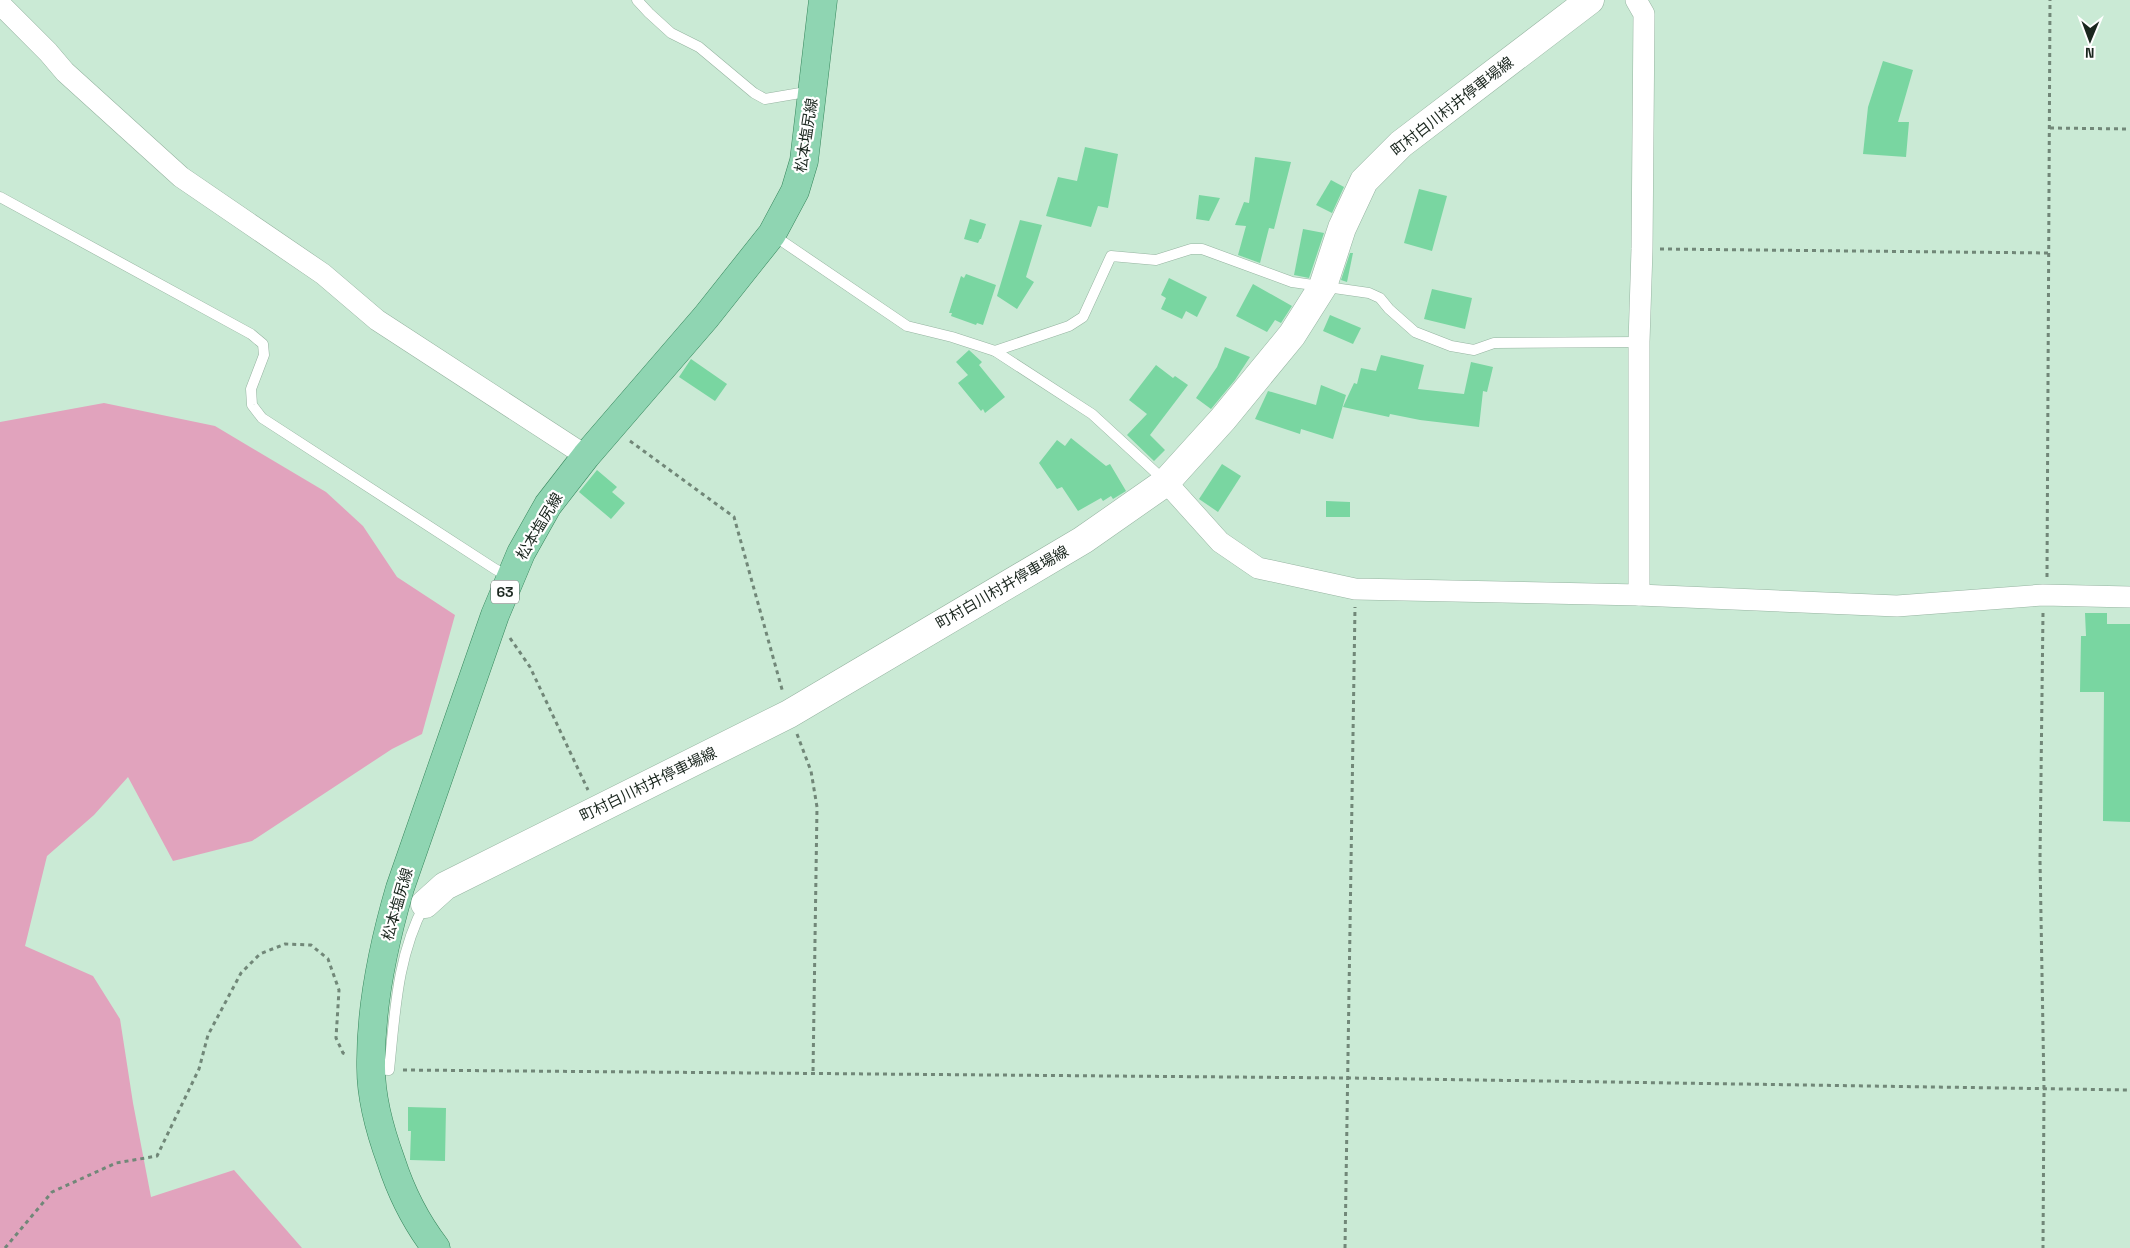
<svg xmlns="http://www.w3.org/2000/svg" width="2130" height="1248" viewBox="0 0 2130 1248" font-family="'Space Grotesk','Noto Sans JP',sans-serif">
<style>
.green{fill:#e1a3bd}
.building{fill:#79d6a1}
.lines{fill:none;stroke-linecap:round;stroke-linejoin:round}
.lane-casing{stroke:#96b4a1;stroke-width:11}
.street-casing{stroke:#96b4a1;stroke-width:22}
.secondary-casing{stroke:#96b4a1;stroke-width:29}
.primary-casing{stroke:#36865c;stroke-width:29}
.path{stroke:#718778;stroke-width:3;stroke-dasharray:4 4;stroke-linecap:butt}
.lane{stroke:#fff;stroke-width:10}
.street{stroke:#fff;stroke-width:21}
.secondary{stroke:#fff;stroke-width:28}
.primary{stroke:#8fd5b2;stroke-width:28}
.labels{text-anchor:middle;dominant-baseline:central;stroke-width:4.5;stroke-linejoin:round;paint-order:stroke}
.shield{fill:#fff;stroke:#5f6762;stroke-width:1}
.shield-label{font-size:14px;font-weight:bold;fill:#1a261e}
.street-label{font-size:15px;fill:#1a261e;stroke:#fff}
</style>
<rect width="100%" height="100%" fill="#caead5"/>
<path class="green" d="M104,403l111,23 111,66 37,34 34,51 58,38 -33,119 -30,15 -140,92 -79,20 -45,-84 -34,38 -47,41 -22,90 68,30 27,43 13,84 18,94 83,-27 68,78h-302v-826z"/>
<g class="building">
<path d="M1883,61l30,9 -15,52h11l-3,35 -43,-3 5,-47z"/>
<path d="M1085,147l33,7 -10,54 -10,-2 -7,21 -45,-11 12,-39 19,4z"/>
<path d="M1255,157l36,5 -17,67 -5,-1 -9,35 -22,-8 8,-29 -11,-1 9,-23 5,1z"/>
<path d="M1331,180l13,7 -12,26 -16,-8z"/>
<path d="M1419,189l28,7 -15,55 -28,-8z"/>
<path d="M1199,195l21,3 -11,23 -13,-2z"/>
<path d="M970,219l16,5 -5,15h-1l-2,4 -14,-4z"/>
<path d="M1020,220l22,5 -16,52 8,5 -17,27 -20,-13z"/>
<path d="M1303,229l21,4 -15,45 -15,-3z"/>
<path d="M1350,253h3l-6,29 -6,-2z"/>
<path d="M966,274l30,11 -13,40 -6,-2 -1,2 -25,-9 1,-3h-3l12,-37 3,2z"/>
<path d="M1169,278l38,19 -10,20 -11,-6 -4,8 -21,-10 5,-11 -5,-3z"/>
<path d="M1253,284l39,22 -11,17 -6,-3 -8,12 -31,-16z"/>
<path d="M1432,289l40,9 -7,31 -41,-10z"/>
<path d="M1330,315l31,13 -8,16 -30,-13z"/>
<path d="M1225,347l25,10 -15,23 -24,29 -15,-11 21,-31z"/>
<path d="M969,350l13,12 -3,3 26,32 -20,16 -2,-4 -2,2 -23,-28 10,-8 -12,-13z"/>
<path d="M1381,355l43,10 -6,24 46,5 7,-32 22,5 -6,25 -4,-1 -4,36 -59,-7 -30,-6 -1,3 -46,-10 11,-24 3,1 4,-16 15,3z"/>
<path d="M691,359l36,25 -12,17 -36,-24z"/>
<path d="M1156,365l17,13 2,-2 13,9 -38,50 15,15 -11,11 -27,-26 20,-21 -18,-14z"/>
<path d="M1321,385l25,10 -13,44 -32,-10 -1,5 -45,-15 13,-28 48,14z"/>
<path d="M1071,438l35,28 4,-2 16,27 -13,8 -2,-3 -8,5 -2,-3 -23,13 -16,-24 -5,2 -18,-26 18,-23 8,6z"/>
<path d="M1222,464l19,12 -23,36 -19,-13z"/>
<path d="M597,470l20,17 -5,5 13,11 -14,16 -32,-27z"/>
<path d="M1326,501l24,1v15h-24z"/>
<path d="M2085,613h22v11h23v198l-27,-1 1,-129h-24l1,-56h5z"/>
<path d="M408,1107l38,1 -1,53 -35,-1 1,-29h-3z"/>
</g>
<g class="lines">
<defs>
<g id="lane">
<path d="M637,0l12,13 22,20 28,14 55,46 11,6 47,-8"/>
<path d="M0,197l251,137 12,10 1,11 -13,34 1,16 10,13 233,151 15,8"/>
<path d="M773,235l134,91 45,11 43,14 97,63 73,67"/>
<path d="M995,351l74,-25 14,-9 28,-61 45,4 35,-11h11l90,33 77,11 11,5 9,11 26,23 36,14 23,4 20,-7 145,-1"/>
<path d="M372,1069l17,1c6,-57 8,-115 36,-166"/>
</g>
<g id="street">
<path d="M1636,0l8,14 -2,235 -3,93v253"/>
<path d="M0,4l48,48 17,20 116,105 142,97 54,46 209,136"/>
<path d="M1166,482l54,60 38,26 97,21 284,6 258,11 146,-11 87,2"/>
</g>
<path id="secondary" d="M425,904l20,-18 344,-172 294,-174 83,-58 57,-63 69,-84 31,-49 19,-58 22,-47 37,-37 189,-144"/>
<path id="primary" d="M436,1248c-20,-26 -35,-56 -45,-87 -11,-30 -20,-61 -20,-93 -1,-61 12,-122 29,-180l95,-273 26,-62 27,-48 38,-49 120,-139 66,-83 23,-43 9,-30 19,-161"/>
</defs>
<use href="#lane" class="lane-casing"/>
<use href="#street" class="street-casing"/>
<use href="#secondary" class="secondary-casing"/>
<use href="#primary" class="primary-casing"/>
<g class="path">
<path d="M2050,128l80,1"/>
<path d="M1660,249l389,4"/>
<path d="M630,441l104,76 49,176"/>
<path d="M2047,577l3,-577"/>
<path d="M2043,613l-3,246 4,230 -1,159"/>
<path d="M510,638l20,29 58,123"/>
<path d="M797,734l14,37 6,36 -4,266"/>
<path d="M403,1070l945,8 782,12"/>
<path d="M5,1248l47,-56 64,-29 41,-7 42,-87 9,-34 33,-62 19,-19 25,-10 26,1 17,14 11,31 -3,48 7,15 5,2"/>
<path d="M1345,1248l10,-641"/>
</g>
<use href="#lane" class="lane"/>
<use href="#street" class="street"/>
<use href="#secondary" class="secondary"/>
<use href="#primary" class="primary"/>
</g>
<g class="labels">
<rect class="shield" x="491" y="580.5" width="28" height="23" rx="4"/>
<g class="shield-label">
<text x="505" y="592">63</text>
</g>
<g class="street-label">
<text transform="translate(1452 106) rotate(-38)">町村白川村井停車場線</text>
<text transform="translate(806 135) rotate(-81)">松本塩尻線</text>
<text transform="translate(539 526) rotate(-59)">松本塩尻線</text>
<text transform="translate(1002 587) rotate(-30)">町村白川村井停車場線</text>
<text transform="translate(648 784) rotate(-26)">町村白川村井停車場線</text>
<text transform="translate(397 904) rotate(-74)">松本塩尻線</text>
</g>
</g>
<g transform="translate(2090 40) rotate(181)" stroke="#ffffff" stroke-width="4" paint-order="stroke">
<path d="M0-4L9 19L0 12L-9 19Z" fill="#1a261e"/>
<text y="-8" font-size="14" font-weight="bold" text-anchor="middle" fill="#1a261e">N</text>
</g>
</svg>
